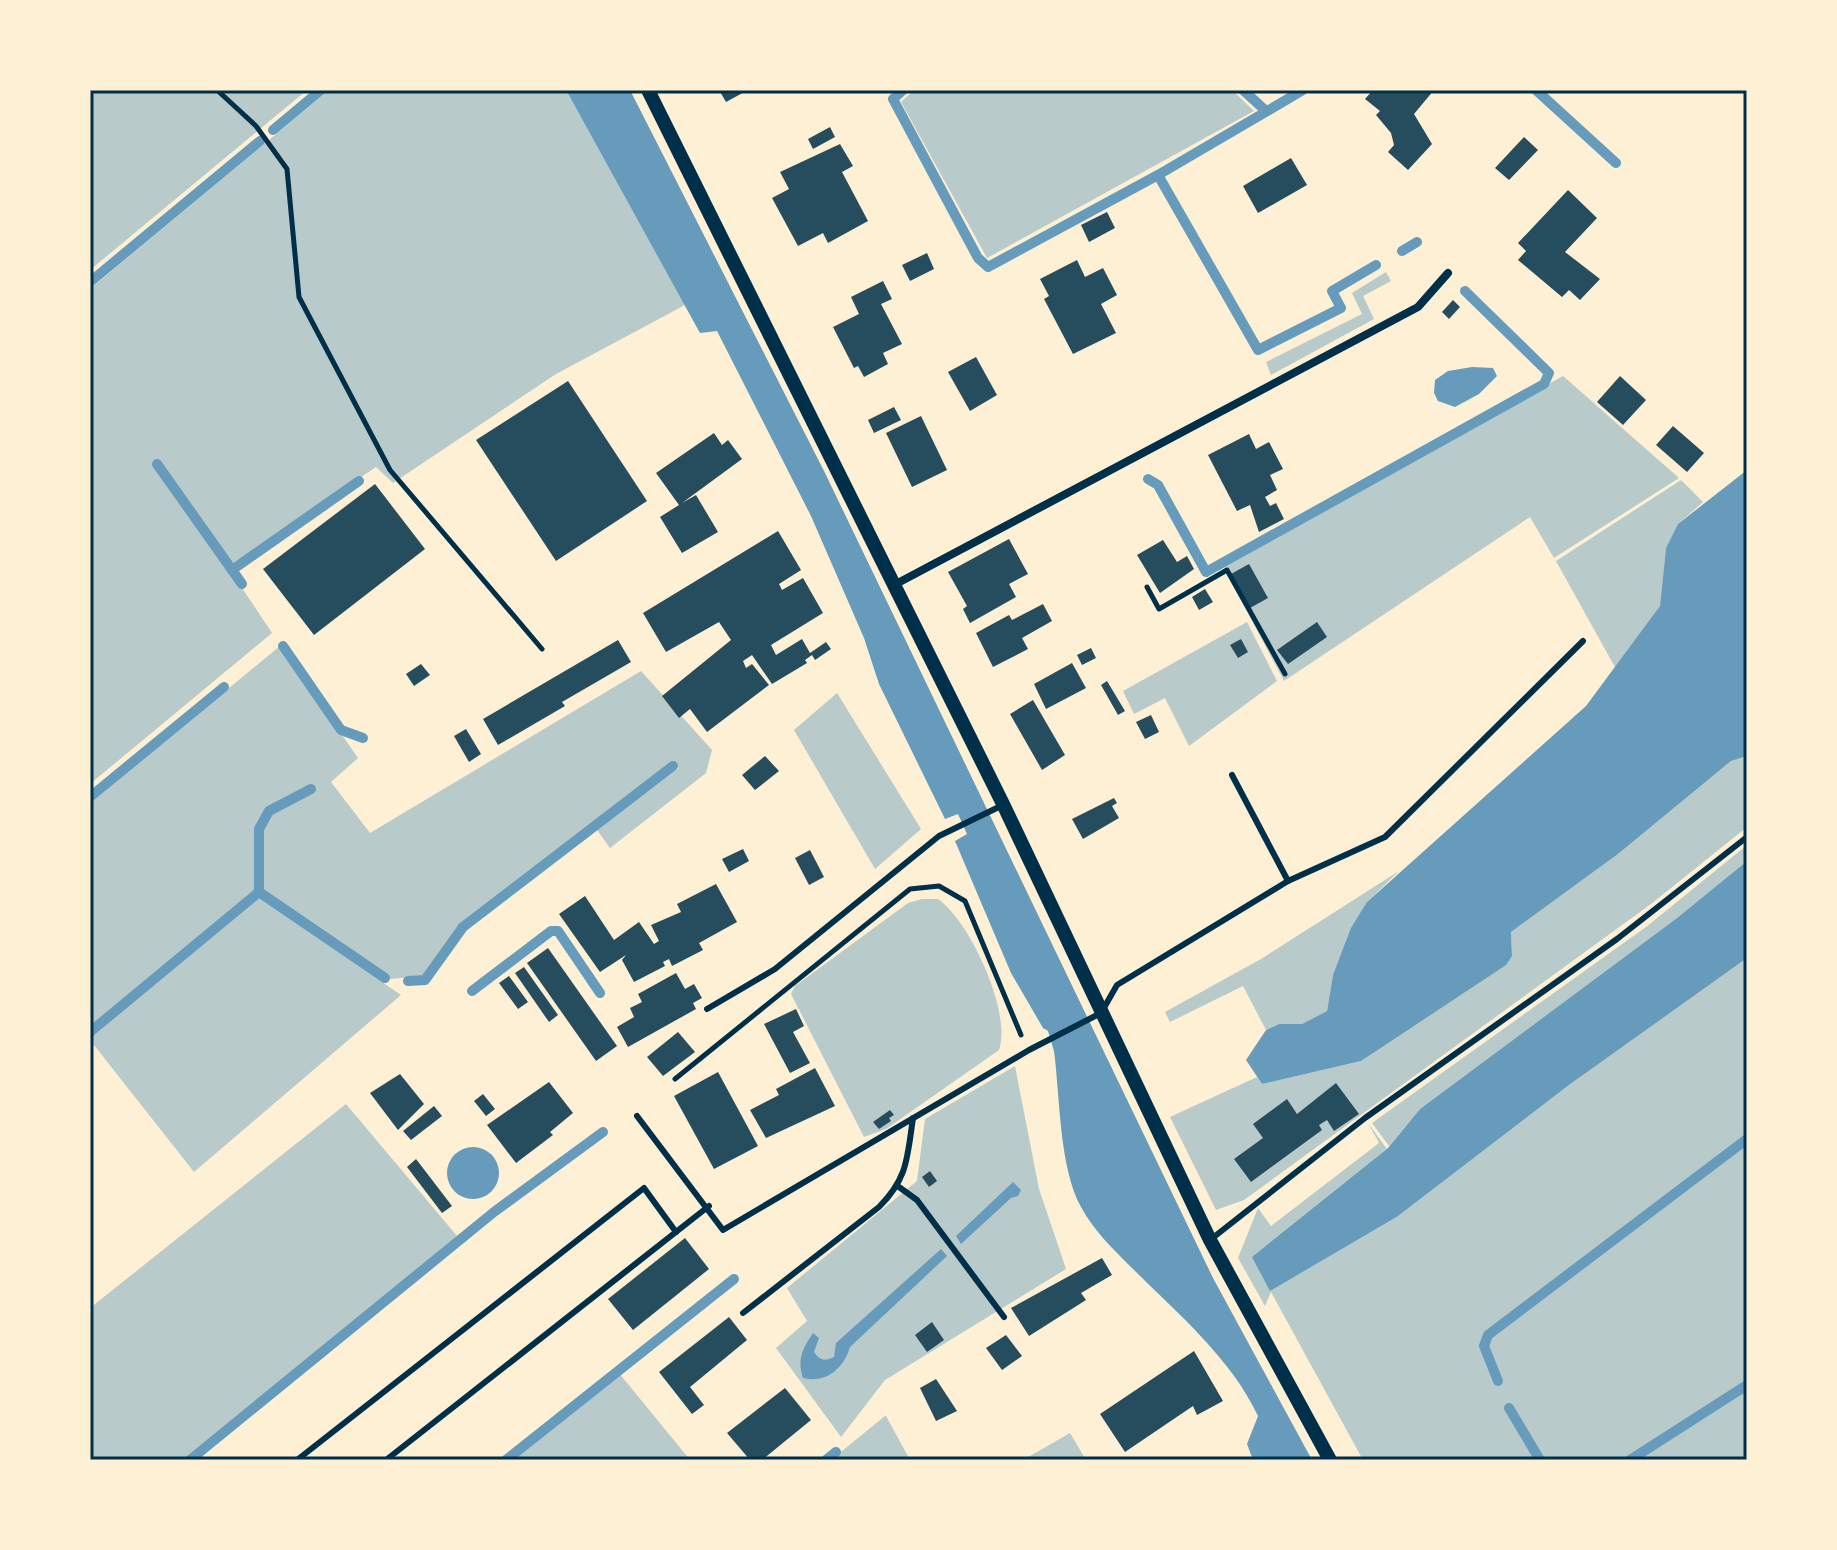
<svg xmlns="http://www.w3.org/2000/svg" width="1837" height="1550" viewBox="0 0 1837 1550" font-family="'DejaVu Sans',sans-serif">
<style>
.green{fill:#b9caca}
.water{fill:#669bbc}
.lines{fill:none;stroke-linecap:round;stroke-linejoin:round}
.stream{stroke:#669bbc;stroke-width:10}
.building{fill:#264d5e}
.path{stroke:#003049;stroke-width:5}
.service{stroke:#003049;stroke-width:6}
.minor{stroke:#003049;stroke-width:8}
.tertiary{stroke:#003049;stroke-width:14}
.neatline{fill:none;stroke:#003049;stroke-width:3}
</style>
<rect width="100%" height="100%" fill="#fdf0d5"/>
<g class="green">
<path d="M90,90h217l-217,180z"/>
<path d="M329,90h237l119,215 -129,69 -163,109 -17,-16 -148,100 44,66 -182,151v-495z"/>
<path d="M914,90h318l22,21 -267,147 -86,-156z"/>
<path d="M1386,272l5,9 -28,15 11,23 -103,56 -5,-13 96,-48 -10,-21z"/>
<path d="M1563,376l116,102 -125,80 -24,-41 -246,164 -60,-113z"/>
<path d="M1681,480l22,22 -25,22 -12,25 -6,57 -44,63 -60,-108z"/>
<path d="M1247,622l30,59 -88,65 -24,-48 -31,16 -11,-23z"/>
<path d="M280,646l78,112 -27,24 39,51 271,-162 71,79 -6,23 -96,75 -13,-18 82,-62 -6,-7 -211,164 -40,51 -31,3 -127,-87v9l137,94 -207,177 -100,-127 -4,3v-245z"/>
<path d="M837,693l84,136 -46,40 -81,-139z"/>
<path d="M1747,756v71l-96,77 -407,296 -28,10 -46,-93 87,-40 5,7 99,-23 151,-106 -1,-23 107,-78 113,-93z"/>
<path d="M1747,845v16l-70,57 -257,191 -31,37 -17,-23 274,-196z"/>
<path d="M1399,871l-32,31 -34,73 -6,36 -25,13h-23l-13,6 -23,-44 -73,36 -5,-10 96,-53z"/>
<path d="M922,899h16c32,22 74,114 61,151l-113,79 -22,8 -73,-143 4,-8 113,-83z"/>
<path d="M1747,958v502h-384l-92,-168 -6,14 -27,-48 20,-50 13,18 108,-83 -11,-20 19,26 -36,31 47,36 171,-131z"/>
<path d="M1015,1066l24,123 27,80 -181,111 -44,57 -65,-89 31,-27 -20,-33 130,-107 8,-62z"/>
<path d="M346,1104l111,132 -271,224h-96v-152z"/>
<path d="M619,1373l71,87h-177z"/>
<path d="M886,1416l24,44h-79l54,-44z"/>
<path d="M1070,1433l16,27h-63z"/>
</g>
<g class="water">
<path d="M566,90h64l194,381 389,807 99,182h-59l-6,-16 11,-28c-27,-58 -81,-103 -126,-148 -19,-19 -38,-37 -51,-61 -22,-40 -21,-111 -27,-156l-6,-20 -5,-3 -32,-55 -56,-132 12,-7 -9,-20 -13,5 -66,-135 -15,-46 -53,-122 -94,-185 -17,2z"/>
<path d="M1472,367l21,1 4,8 -18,18 -24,13 -17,-6 -4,-8 1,-13 13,-9z"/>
<path d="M1747,470v286l-16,5 -113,93 -107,78 1,24 -6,9 -145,96 -99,23 -16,-24 20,-30 13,-6h23l25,-13 6,-36 18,-47 16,-26 219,-196 74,-100 6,-58 12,-24z"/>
<path d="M1747,861v97l-178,127 -171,131 -128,75 -18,-34 135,-108 33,-40 257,-191z"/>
<circle cx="473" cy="1173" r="26"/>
<path d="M1013,1182l8,8 -3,6 -7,2 -50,46 -5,-8z"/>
<path d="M941,1249l6,7 -97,91c-6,21 -24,37 -47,31 -6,-19 -1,-28 10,-45l6,5 -5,14c6,9 11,9 20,5l2,-14z"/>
</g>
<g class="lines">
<g class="stream">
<path d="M903,90l-10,9 85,159 10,9 170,-92 145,-85"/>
<path d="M1243,90l23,21"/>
<path d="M1536,90l80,73"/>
<path d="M273,130l48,-40"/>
<path d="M1158,175l100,175 83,-42 -9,-17 44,-26"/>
<path d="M1402,251l15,-9"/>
<path d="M90,282l170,-141"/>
<path d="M157,464l85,120"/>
<path d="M1148,479l10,6 48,87 338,-188 5,-11 -84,-82"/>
<path d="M232,570l127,-89"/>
<path d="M283,646l58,84 22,8"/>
<path d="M90,797l134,-110"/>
<path d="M259,892v-63l10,-18 42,-22"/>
<path d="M408,981l17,-1 38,-53 210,-161"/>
<path d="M472,991l79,-60h7l42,62"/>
<path d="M90,1032l169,-140 126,86"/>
<path d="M1498,1381l-14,-35 4,-11 259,-196"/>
<path d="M1509,1408l31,52"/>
<path d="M190,1460l304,-248 109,-80"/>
<path d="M506,1460l228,-181"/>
<path d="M826,1460l10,-8"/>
<path d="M1630,1460l117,-75"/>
</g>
</g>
<g class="building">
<path d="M719,90h29l-22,12z"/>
<path d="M1373,90h61l-20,24 18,30 -24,26 -20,-18 6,-7 -3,-12 -15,-18 4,-4 -15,-12z"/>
<path d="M830,127l5,10 -22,12 -5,-10z"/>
<path d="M1524,137l14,13 -29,30 -14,-12z"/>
<path d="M840,144l13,22 -11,6 26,49 -40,22 -5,-10 -25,13 -26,-48 17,-9 -9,-17z"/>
<path d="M1291,158l16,27 -49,28 -15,-27z"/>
<path d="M1568,190l29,28 -32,34 35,27 -20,21 -11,-10 -7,7 -44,-37 8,-9 -8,-8z"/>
<path d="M1107,212l8,16 -26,14 -8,-17z"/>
<path d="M927,253l7,16 -24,12 -8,-16z"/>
<path d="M1077,260l8,17 18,-9 14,27 -16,9 15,29 -43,21 -29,-55 5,-3 -9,-17z"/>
<path d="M883,281l9,18 -11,5 21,40 -19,9 5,11 -24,13 -6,-11 -4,2 -21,-41 26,-13 -8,-17z"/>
<path d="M1453,300l7,7 -11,12 -7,-7z"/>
<path d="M976,357l21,38 -27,16 -22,-39z"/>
<path d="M1620,376l26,24 -23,25 -26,-23z"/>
<path d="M568,381l79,120 -91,60 -80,-121z"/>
<path d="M894,407l7,13 -27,13 -6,-13z"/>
<path d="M921,416l26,54 -35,17 -26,-54z"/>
<path d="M1673,426l31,27 -17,19 -31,-27z"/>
<path d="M714,433l8,12 6,-5 14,19 -60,44 14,-8 22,37 -36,21 -22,-36 19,-12 -23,-32z"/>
<path d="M1249,434l7,15 13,-7 14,27 -13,6 7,15 -12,7 5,9 6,-3 8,16 -25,13 -9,-27 -13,6 -29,-56z"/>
<path d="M375,484l50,65 -111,86 -51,-66z"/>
<path d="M778,531l23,39 -22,14 3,6 21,-12 20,35 -52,32 5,10 26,-16 8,14 16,-11 5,7 -16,11 -3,-5 -7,5 2,3 -35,21 -20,-29 -9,6 3,7 6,-4 17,21 -62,47 -17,-23 -11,9 -17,-22 69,-56 -12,-18 -53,30 -23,-39z"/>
<path d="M1009,539l19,35 -19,10 7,13 -46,26 -7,-14 4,-3 -19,-34z"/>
<path d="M1163,540l14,22 10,-6 7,13 -34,24 -23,-38z"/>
<path d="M1249,564l19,34 -18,10 -19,-34z"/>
<path d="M1205,589l8,13 -14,8 -7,-13z"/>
<path d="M1043,604l9,17 -30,17 6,11 -35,18 -17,-34 33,-18 3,5z"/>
<path d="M1317,622l10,15 -39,27 -11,-14z"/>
<path d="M1241,639l7,13 -10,6 -8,-13z"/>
<path d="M618,640l13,22 -69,40 3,4 -67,39 -15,-26z"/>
<path d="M1091,648l5,10 -14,7 -5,-10z"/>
<path d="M1072,663l14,25 -40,21 -12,-25z"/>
<path d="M421,664l9,11 -16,11 -8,-12z"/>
<path d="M1107,681l18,30 -7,4 -17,-30z"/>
<path d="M1033,700l32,55 -23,15 -32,-56z"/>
<path d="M1151,715l8,17 -14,7 -9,-17z"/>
<path d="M466,729l15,25 -12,8 -15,-26z"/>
<path d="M765,756l14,15 -24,19 -13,-15z"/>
<path d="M1114,798l3,5 -5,3 7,12 -36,21 -11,-20z"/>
<path d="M743,849l6,12 -20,11 -7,-13z"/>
<path d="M810,850l14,27 -15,8 -14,-27z"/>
<path d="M716,884l21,38 -38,21 4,7 -31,16 -3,-7 -6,3 2,4 -31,16 -12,-22 4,-5 -26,17 -41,-58 26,-18 29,44 25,-18 15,22 5,-3 -8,-16 30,-13 -4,-8z"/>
<path d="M548,948l69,98 -21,15 -69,-98z"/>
<path d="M524,967l34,48 -9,7 -34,-49z"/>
<path d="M676,973l9,16 9,-5 8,14 -9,5 3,6 -68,38 -11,-20 17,-10 -4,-9 12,-6 -4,-8z"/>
<path d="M509,976l19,26 -10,7 -19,-26z"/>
<path d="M796,1009l8,17 -11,6 17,31 -20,10 -26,-49z"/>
<path d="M678,1032l17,20 -32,24 -16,-19z"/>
<path d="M815,1068l20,38 -69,32 -16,-28 29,-15 -3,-6z"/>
<path d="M718,1072l40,74 -44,23 -40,-73z"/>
<path d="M400,1074l24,30 -26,26 -28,-37z"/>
<path d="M549,1082l24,31 -23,19 3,3 -37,28 -29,-38z"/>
<path d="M1336,1083l23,31 -25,17 -7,-11 -8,5 3,5 -71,52 -17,-23 29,-21 -10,-14 34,-25 10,15z"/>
<path d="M483,1094l12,15 -9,7 -12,-15z"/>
<path d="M434,1106l8,10 -31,24 -8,-9z"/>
<path d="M890,1110l4,5 -5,3 2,3 -12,8 -6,-7z"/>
<path d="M416,1159l36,47 -10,7 -35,-46z"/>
<path d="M930,1171l7,10 -8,6 -7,-10z"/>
<path d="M685,1238l24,31 -76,61 -25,-31z"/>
<path d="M1102,1258l10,17 -31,18 5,7 -57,36 -18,-28z"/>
<path d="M729,1317l18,23 -57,47 14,18 -12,9 -33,-42z"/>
<path d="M932,1322l12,18 -17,12 -12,-17z"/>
<path d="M1006,1335l16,21 -20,14 -16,-22z"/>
<path d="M1194,1351l29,50 -26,14 -4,-9 -68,46 -25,-38z"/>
<path d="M936,1379l21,32 -21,10 -16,-33z"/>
<path d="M785,1388l26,32 -49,40h-12l-23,-27z"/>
</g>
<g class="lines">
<g class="path">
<path d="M217,90l39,36 31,43 12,128 91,173 152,179"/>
<path d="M1147,587l12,22 68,-39 58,104"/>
<path d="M675,1079l235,-190 29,-3 26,15 56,134"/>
</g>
<g class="service">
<path d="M1232,775l56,106"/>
<path d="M707,1009l68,-40 164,-133 64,-31"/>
<path d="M637,1116l86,114 306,-180 72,-37 16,-28 171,-104 97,-44 198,-196"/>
<path d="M899,1187l18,13 87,117"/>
<path d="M1210,1240l155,-122 252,-179 130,-102"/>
<path d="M743,1313l136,-106c29,-29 28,-49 34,-89"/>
<path d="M297,1460l347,-272 32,44"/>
<path d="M386,1460l323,-254"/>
</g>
<path class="minor" d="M894,585l524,-278 30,-34"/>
<path class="tertiary" d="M648,90l355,714 207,436 120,220"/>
</g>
<rect width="1837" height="1550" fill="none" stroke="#fdf0d5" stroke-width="184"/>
<rect x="92" y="92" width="1653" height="1366" class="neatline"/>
</svg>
